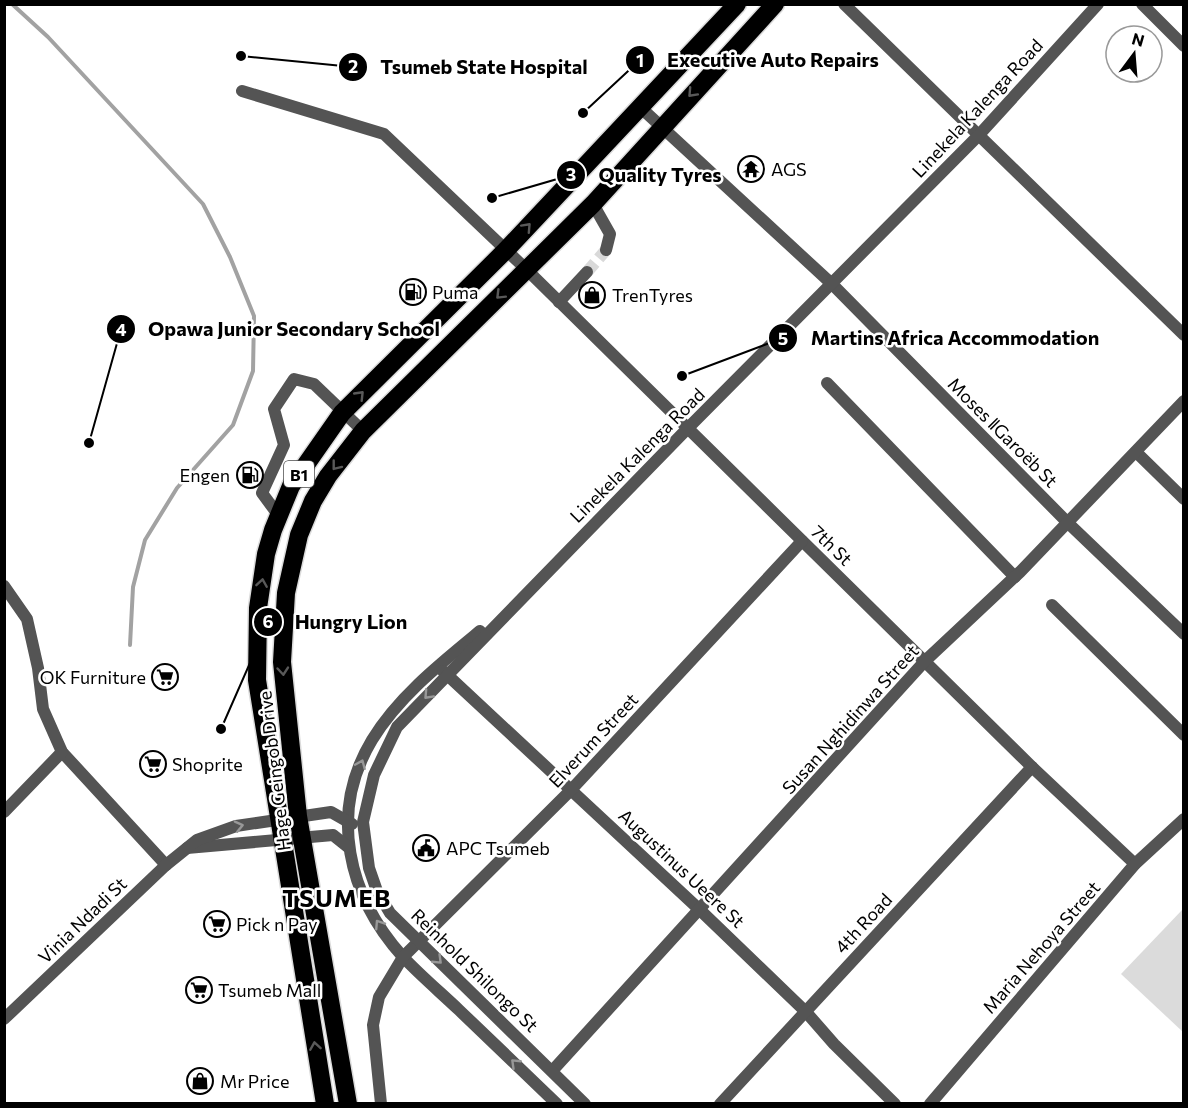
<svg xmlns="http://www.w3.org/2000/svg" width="1188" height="1108" viewBox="0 0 1188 1108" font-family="Commissioner,sans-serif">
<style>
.green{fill:#dbdbdb}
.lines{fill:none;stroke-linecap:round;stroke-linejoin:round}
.stream{stroke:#a2a2a2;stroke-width:4}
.minor-tunnel{stroke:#d9d9d9;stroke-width:12;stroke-dasharray:12 6;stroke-linecap:butt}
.highway-casing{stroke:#dbdbdb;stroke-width:21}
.minor{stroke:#545454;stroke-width:12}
.highway{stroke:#000;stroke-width:18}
.oneway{stroke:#595959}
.oneway2{stroke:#989898}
.labels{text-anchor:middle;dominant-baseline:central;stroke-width:5;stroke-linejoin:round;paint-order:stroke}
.shield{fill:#fff;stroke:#4c4c4c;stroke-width:1.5}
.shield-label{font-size:16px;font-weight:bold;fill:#000}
.street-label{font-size:18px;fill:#000;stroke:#fff}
.poi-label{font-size:18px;fill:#000;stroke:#fff;text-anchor:start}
.district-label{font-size:24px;font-weight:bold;letter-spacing:1.5px;fill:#000;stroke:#fff}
.leader{fill:none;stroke:#000;stroke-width:2}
.callout-dot{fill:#000;stroke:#fff;stroke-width:2}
.mark-label{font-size:18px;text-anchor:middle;font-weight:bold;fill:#fff}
.callout-label{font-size:20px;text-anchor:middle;font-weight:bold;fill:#000;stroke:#fff;stroke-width:5;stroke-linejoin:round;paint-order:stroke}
</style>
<rect width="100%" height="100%" fill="#fff"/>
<path class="green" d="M1183,909v123l-62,-58z"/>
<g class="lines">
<path class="stream" d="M12,4l36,33 155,167 27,53 24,59 -1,55 -20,54 -56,63 -32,52 -12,47 -3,58"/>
<path class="minor-tunnel" d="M587,272l19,-22"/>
<defs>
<g id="highway">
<path d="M325,1104l-68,-424 1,-72 8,-54 7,-24 18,-44 51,-73 164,-163 231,-246"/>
<path d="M348,1104l-50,-288 -16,-154 4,-69 13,-58 14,-34 15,-25 35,-45 230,-227 182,-200"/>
</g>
</defs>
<use href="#highway" class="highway-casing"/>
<g class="minor">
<path d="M844,4l340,331"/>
<path d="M1142,4l42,42"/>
<path d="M242,91l142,43 142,135 506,498 103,97"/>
<path d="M640,107l193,178 234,237 117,112"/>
<path d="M593,204l17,30 -4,16"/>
<path d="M559,302l28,-30"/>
<path d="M827,383l188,194"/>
<path d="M1136,452l48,47"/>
<path d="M279,516l-17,-23 22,-48 -10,-36 20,-30 20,5 49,47"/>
<path d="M4,586l23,33 11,49 5,41 19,43 104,113"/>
<path d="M1052,605l132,130"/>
<path d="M257,625h25"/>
<path d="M480,631c-39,32 -82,66 -108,109 -44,73 -24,156 31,217 17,18 37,35 56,53 32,31 65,62 98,94"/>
<path d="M443,671l258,240 105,101 28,32 61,60"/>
<path d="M4,812l58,-60"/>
<path d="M187,848l146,-13 15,12"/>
<path d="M4,1019l162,-154 31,-25 39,-14 95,-14 21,12"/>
<path d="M553,1070l372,-409 95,-89 164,-171"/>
<path d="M381,1104l-8,-79 6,-28 24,-40 168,-167 231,-249"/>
<path d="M585,1104l-195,-191 -13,-22 -8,-23 -6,-46 11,-47 23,-48 290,-298 291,-293 120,-132"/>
<path d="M720,1104l312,-337"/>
<path d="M930,1104l205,-240 49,-45"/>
</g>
<use href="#highway" class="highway"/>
</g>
<defs><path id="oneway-chevron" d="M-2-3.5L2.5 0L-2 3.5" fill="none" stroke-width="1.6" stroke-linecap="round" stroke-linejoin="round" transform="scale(1.5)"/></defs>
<g class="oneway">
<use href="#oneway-chevron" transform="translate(692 93) rotate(133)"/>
<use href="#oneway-chevron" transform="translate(527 227) rotate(-47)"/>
<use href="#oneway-chevron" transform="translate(500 295) rotate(135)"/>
<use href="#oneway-chevron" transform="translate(360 395) rotate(-46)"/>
<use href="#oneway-chevron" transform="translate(336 466) rotate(128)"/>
<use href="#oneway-chevron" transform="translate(262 583) rotate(-81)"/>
<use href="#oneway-chevron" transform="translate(283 671) rotate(85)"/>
<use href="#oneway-chevron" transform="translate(315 1046) rotate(-99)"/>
</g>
<g class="oneway2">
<use href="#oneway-chevron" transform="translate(428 695) rotate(133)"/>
<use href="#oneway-chevron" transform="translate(361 764) rotate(-67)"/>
<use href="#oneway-chevron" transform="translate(239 826) rotate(-13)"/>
<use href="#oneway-chevron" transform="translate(379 924) rotate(-123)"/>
<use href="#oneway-chevron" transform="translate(438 960) rotate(44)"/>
<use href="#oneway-chevron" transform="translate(515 1063) rotate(-136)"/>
</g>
<defs>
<symbol id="temple-ring" viewBox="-11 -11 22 22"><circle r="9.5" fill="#fff" stroke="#000" stroke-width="1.5"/><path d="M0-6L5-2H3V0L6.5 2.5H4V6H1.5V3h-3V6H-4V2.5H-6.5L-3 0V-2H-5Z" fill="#000"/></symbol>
<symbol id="fuel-ring" viewBox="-11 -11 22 22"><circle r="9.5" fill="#fff" stroke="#000" stroke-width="1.5"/><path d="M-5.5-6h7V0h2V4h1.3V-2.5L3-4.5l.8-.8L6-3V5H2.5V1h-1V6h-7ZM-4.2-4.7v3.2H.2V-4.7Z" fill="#000"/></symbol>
<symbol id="shop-ring" viewBox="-11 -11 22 22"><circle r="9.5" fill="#fff" stroke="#000" stroke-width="1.5"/><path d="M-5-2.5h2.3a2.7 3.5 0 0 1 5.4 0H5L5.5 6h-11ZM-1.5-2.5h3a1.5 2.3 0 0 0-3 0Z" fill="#000"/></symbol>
<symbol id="supermarket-ring" viewBox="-11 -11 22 22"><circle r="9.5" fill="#fff" stroke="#000" stroke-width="1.5"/><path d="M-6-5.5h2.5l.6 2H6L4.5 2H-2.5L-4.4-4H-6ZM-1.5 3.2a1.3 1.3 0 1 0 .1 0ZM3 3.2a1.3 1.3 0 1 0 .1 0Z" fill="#000"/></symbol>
<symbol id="civic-ring" viewBox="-11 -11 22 22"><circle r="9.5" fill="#fff" stroke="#000" stroke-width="1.5"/><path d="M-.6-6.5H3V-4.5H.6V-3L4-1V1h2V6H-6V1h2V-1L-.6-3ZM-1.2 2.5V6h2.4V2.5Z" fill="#000"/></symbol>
</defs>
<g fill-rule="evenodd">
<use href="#temple-ring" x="736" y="154" width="30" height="30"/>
<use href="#fuel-ring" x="398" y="277" width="30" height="30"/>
<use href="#shop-ring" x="577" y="280" width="30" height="30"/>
<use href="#fuel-ring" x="235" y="460" width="30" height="30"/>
<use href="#supermarket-ring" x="150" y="662" width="30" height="30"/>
<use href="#supermarket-ring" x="138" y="749" width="30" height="30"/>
<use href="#civic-ring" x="411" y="833" width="30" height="30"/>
<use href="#supermarket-ring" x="202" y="909" width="30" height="30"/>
<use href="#supermarket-ring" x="184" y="975" width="30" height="30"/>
<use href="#shop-ring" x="185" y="1066" width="30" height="30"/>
</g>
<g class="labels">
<rect class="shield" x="284" y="461" width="30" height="26" rx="4.5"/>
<g class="shield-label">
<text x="299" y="474">B1</text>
</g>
<g class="street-label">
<text transform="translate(977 108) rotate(-47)">Linekela Kalenga Road</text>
<text transform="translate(1003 432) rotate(45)">Moses ǁGaroëb St</text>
<text transform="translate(637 455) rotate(-45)">Linekela Kalenga Road</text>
<text transform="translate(832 545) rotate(44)">7th St</text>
<text transform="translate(850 719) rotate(-48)">Susan Nghidinwa Street</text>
<text transform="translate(593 740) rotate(-47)">Elverum Street</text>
<text transform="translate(274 771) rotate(-97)">Hage Geingob Drive</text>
<text transform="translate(682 868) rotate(43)">Augustinus Ueere St</text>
<text transform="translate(82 920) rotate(-44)">Vinia Ndadi St</text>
<text transform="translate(863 923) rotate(-47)">4th Road</text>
<text transform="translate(1041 947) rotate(-49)">Maria Nehoya Street</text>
<text transform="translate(475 970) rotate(44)">Reinhold Shilongo St</text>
</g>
<g class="poi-label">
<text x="771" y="169">AGS</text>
<text x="432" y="292">Puma</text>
<text x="612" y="295">TrenTyres</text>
<text x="230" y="475" text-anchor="end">Engen</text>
<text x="146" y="677" text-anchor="end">OK Furniture</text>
<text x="172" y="764">Shoprite</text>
<text x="446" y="848">APC Tsumeb</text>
<text x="236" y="924">Pick n Pay</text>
<text x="218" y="990">Tsumeb Mall</text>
<text x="220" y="1081">Mr Price</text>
</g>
<g class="district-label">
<text x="337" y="897">TSUMEB</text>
</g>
</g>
<path class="leader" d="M583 113L640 60M241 56L353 67M492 198L571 175M89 443L121 329M682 376L783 338M221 729L268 622"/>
<g class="callout-dot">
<circle cx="583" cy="113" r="6"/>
<circle cx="241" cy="56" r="6"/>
<circle cx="492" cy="198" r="6"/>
<circle cx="89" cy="443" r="6"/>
<circle cx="682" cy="376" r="6"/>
<circle cx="221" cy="729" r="6"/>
<circle cx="640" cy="60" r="15"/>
<circle cx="353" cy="67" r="15"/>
<circle cx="571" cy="175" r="15"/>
<circle cx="121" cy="329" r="15"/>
<circle cx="783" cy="338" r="15"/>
<circle cx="268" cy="622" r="15"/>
</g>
<g class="mark-label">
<text x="640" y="67">1</text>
<text x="353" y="73">2</text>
<text x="571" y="181">3</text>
<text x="121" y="336">4</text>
<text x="783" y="345">5</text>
<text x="268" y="628">6</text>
</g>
<g class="callout-label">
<text x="773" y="67">Executive Auto Repairs</text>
<text x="484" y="74">Tsumeb State Hospital</text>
<text x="660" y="182">Quality Tyres</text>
<text x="294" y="336">Opawa Junior Secondary School</text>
<text x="955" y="345">Martins Africa Accommodation</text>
<text x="351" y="629">Hungry Lion</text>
</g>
<rect width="1188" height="1108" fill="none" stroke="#000000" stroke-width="12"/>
<g transform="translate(1134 54) rotate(16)"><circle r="28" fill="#ffffff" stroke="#999999" stroke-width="1.5"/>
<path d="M0-4.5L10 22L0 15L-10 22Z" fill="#000000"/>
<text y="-9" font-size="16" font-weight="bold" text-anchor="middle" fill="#000000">N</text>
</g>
</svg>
